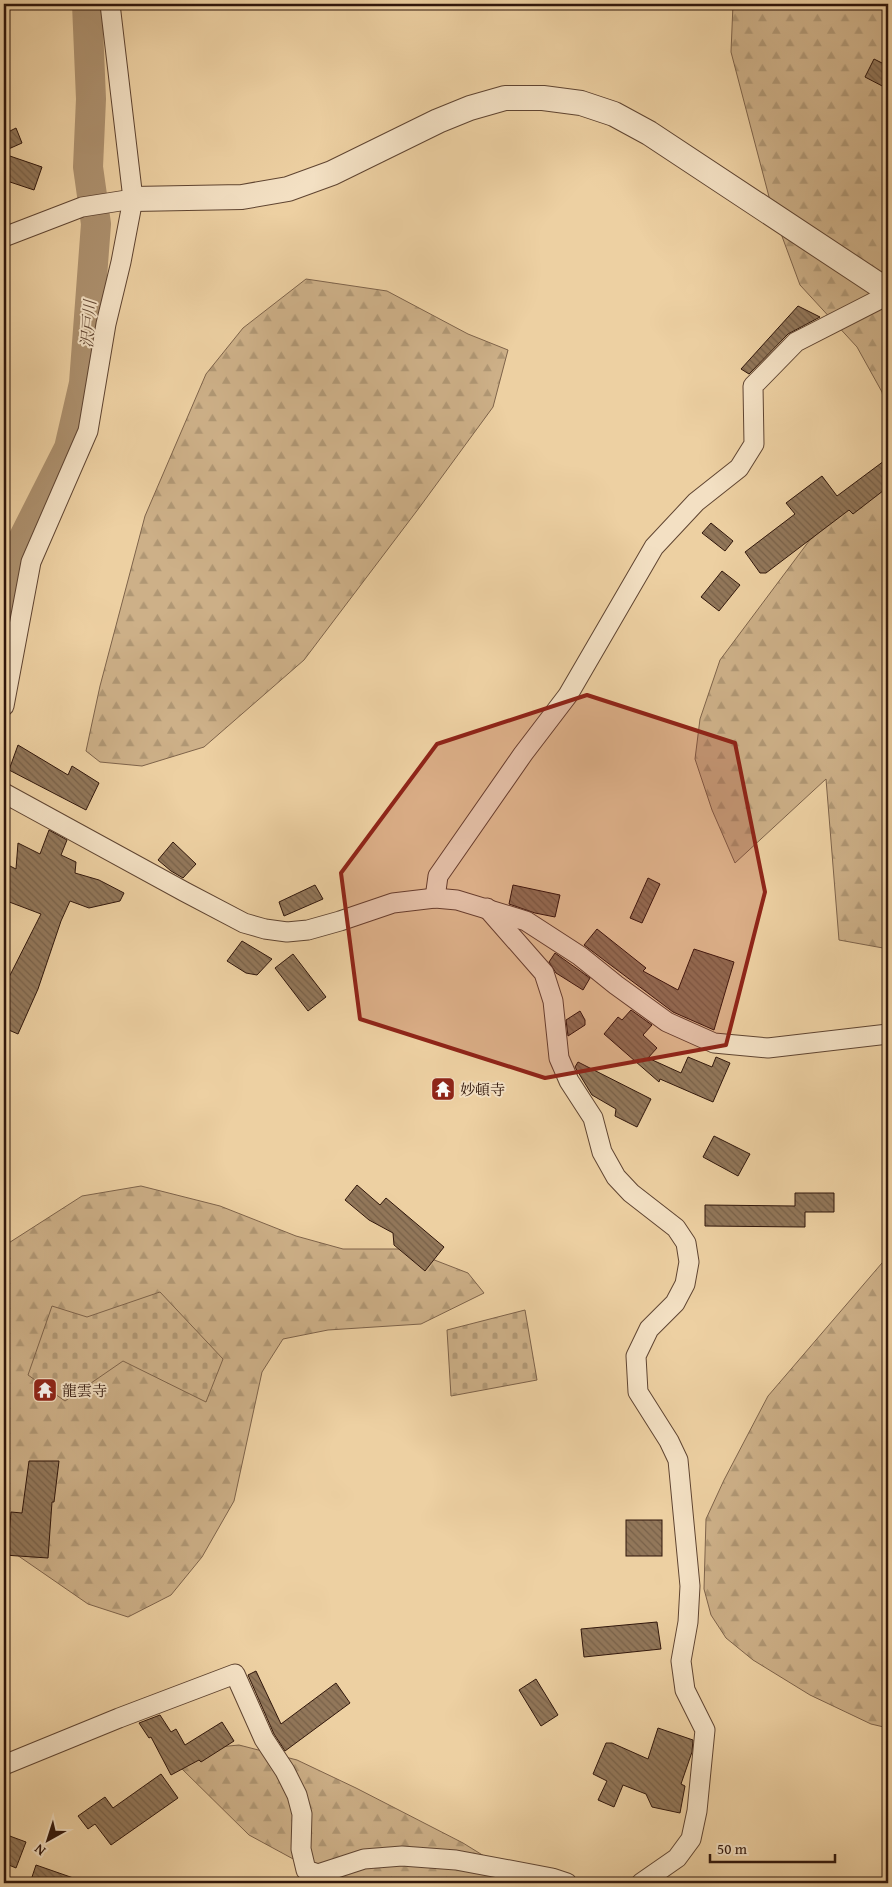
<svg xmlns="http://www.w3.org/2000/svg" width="892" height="1887" viewBox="0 0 892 1887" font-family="'Gentium Book Plus','Noto Serif JP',serif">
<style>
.forest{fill:url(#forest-firs);stroke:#7e634a}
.cemetery{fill:url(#cemetery-stones);stroke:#7e634a}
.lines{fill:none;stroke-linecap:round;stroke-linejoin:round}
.river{stroke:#ad916f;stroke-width:30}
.building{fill:url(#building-back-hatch);stroke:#30160b}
.minor-casing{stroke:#5f4431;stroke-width:21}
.tertiary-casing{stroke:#5f4431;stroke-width:26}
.minor{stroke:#f3e0c3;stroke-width:19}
.tertiary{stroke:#f3e0c3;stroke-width:24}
.marked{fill:#8f2418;fill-opacity:0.2;stroke:#8f2418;stroke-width:4;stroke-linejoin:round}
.labels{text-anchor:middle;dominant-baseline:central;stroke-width:4;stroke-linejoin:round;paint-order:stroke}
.poi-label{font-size:15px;fill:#30160b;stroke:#f3e0c3;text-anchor:start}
.water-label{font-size:16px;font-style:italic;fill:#624733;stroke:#f3e0c3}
</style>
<defs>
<pattern id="forest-firs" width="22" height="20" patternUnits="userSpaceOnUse" patternTransform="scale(1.25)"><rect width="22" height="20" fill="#cdb088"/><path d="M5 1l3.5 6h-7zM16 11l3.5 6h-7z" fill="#b09774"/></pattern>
<pattern id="cemetery-stones" width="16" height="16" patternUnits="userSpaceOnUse" patternTransform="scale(1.25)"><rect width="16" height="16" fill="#cdb088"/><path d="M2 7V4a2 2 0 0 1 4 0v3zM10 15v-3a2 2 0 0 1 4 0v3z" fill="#b09774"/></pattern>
<pattern id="building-back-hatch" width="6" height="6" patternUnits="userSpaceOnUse" patternTransform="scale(1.25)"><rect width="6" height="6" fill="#92775a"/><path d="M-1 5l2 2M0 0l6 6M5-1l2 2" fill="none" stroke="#786149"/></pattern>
</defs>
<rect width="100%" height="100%" fill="#edd0a2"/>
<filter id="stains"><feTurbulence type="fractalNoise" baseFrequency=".004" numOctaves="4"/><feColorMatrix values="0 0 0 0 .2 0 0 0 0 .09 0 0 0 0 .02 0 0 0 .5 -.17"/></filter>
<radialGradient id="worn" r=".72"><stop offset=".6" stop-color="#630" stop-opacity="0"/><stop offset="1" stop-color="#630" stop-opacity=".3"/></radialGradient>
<g class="forest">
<path d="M733,4h155v419l-6,-31 -25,-45 -57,-62 -27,-73 -42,-160z"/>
<path d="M306,279l81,12 81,43 40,16 -15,57 -74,101 -115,152 -100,87 -62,19 -42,-4 -14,-11 14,-65 45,-170 61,-142 37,-46z"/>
<path d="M888,443v504l-5,1 -44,-8 -13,-161 -91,84 -23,-53 -17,-51 5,-40 20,-59 89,-119 73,-64z"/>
<path d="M141,1186l79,20 76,30 47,13h63l62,24 16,20 -63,31 -93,6 -45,9 -21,33 -28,129 -32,56 -31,38 -43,22 -40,-13 -84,-58v-300l78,-50z"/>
<path d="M888,1256v472l-17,-4 -61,-29 -57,-35 -27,-22 -15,-23 -7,-26 2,-70 18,-39 44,-84z"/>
<path d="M239,1745l58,15 59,28 107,55 34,21 12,16 -7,3h-151l-32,-10 -70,-38 -70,-69 19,-17z"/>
</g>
<g class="cemetery">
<path d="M160,1292l63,67 -17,43 -83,-41 -58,40 -37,-26 24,-69 35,11z"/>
<path d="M525,1310l12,70 -86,16 -4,-66z"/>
</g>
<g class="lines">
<path class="river" d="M4,629l14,-80 51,-101 15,-65 12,-159 -8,-57 3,-68 -4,-95"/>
</g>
<g class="building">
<path d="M874,59l14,7v23l-23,-12z"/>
<path d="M16,128l6,15 -18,8v-17z"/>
<path d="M4,154l38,13 -8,23 -30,-10z"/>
<path d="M798,306l22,11 -32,17 -39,40 -8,-5z"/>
<path d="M888,458v29l-35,27 -4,-4 -83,63h-6l-15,-21 50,-38 -9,-11 36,-27 15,20z"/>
<path d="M711,523l22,18 -8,10 -23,-18z"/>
<path d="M722,571l18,14 -21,26 -18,-14z"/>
<path d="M18,745l50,30 4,-9 27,17 -13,27 -77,-40z"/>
<path d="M49,830l18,10 -6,15 15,7 -1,11 24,7 25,13 -4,8 -31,7 -19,-7 -9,20 -23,68 -20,45 -14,-6v-41l37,-73 -37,-14v-37l12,6 2,-26 22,11z"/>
<path d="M173,842l23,22 -13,14 -12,-7 -13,-11z"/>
<path d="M648,878l12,6 -18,39 -12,-5z"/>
<path d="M315,885l8,14 -39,17 -5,-14z"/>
<path d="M513,885l47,10 -5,22 -20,-4 -26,-9z"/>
<path d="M597,929l49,39 -3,3 35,19 16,-41 40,13 -20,68 -41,-18 -89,-67z"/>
<path d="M242,941l30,18 -15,16 -11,-2 -19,-12z"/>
<path d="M555,953l35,25 -7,12 -27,-17 -7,-11z"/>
<path d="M293,954l33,43 -18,14 -33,-43z"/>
<path d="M631,1010l21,15 -9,10 14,13 -9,10 33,15 7,-16 24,10 4,-10 14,6 -17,39 -53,-23 -1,3 -55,-48 14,-17 4,3z"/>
<path d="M580,1011l5,9v5l-17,11 -2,-16z"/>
<path d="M578,1062l73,37 -14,28 -22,-11 1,-7 -24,-14 -17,-28z"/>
<path d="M714,1136l36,18 -12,22 -35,-19z"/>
<path d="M357,1185l23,20 6,-7 58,49 -19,24 -31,-26 -1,-12 -24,-13 -24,-20z"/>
<path d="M795,1193h39v19h-29v15l-100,-1v-21l90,1z"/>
<path d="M29,1461h30l-5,41h-2l-4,56 -44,-3v-22l5,1 2,-22 11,1z"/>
<rect x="626" y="1520" width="36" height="36"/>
<path d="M657,1622l4,27 -77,8 -3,-28z"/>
<path d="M256,1671l25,53 55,-41 14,20 -65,48 -11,-17 -26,-59z"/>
<path d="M536,1679l22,36 -17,11 -22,-36z"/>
<path d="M160,1715l11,17 5,-3 9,16 37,-23 12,19 -33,21 -2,-2 -28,15 -20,-38 -2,1 -10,-15z"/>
<path d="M658,1728l35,12 -1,12 -11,32 4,2 -5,27 -28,-6 -6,-13 -23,-9 -9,22 -16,-7 9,-19 -14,-7 13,-31h6l36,16z"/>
<path d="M161,1774l17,24 -67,47 -16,-21 -7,5 -10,-13 27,-19 8,11z"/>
<path d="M7,1835l19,7 -10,26 -12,-5v-19z"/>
<path d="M36,1865l46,16v2h-52z"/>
</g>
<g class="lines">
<defs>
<g id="minor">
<path d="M4,237l78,-30 51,-8"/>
<path d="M4,706l27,-144 57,-131 18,-107 15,-62 12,-63 -23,-195"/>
<path d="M4,793l181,99 59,31 21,6 22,3 21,-2 32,-9 53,-18 42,-5 22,2 69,21 54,35 36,29 51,37 47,21 54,5 120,-14"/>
<path d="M435,898l3,-22 85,-122 45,-59 86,-148 42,-45 43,-34 15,-24 -1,-58 43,-44 92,-47"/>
<path d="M487,908l57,65 9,28 6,57 10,23 24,37 9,34 14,25 15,16 45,35 10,15 3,19 -4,22 -10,19 -26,26 -13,27 2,36 31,49 9,19 12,126 -2,36 -7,39 4,29 20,40 -8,81 -6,28 -14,19 -36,25"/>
<path d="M4,1765l115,-47 116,-44 29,65 21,32 12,24 5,19 -1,35 5,21 12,4 46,-15 38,-3 54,4 96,18 15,5"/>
</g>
<path id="tertiary" d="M133,199l109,-2 46,-8 44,-16 106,-52 32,-13 35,-10h38l38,5 33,11 35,19 239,158"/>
</defs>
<use href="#minor" class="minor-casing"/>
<use href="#tertiary" class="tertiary-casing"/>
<use href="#minor" class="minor"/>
<use href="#tertiary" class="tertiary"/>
</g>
<path class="marked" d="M587,695l148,48 30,149 -39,153 -181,33 -185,-59 -19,-146 96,-129z"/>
<defs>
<symbol id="temple-square" viewBox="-11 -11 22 22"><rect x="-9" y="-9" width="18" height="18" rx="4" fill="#8f2418" stroke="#f3e0c3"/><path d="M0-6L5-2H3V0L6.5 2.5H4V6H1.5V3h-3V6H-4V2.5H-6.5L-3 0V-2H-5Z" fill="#fff"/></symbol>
</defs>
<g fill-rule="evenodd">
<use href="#temple-square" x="429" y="1075" width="28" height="28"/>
<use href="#temple-square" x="31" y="1376" width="28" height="28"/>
</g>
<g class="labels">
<g class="poi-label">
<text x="460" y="1089">妙頓寺</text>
<text x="62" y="1390">龍雲寺</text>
</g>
<g class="water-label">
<text transform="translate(88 324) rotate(-86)">沢戸川</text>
</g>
</g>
<rect width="892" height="1887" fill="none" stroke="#edd0a2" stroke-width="20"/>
<rect x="5" y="5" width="882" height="1877" fill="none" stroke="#30160b" stroke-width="2.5"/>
<rect x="10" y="10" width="872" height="1867" fill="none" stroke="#30160b"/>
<g transform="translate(48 1840) rotate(219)" stroke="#f3e0c3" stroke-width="4" paint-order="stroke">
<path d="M0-4L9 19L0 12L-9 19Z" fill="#30160b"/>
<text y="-8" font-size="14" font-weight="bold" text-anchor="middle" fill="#30160b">N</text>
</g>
<path d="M710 1854v8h125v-8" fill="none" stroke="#30160b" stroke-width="2.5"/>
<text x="717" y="1854" font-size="15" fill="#30160b" stroke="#f3e0c3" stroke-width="4" paint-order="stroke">50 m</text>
<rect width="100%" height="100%" filter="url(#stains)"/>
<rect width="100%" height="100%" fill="url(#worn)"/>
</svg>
